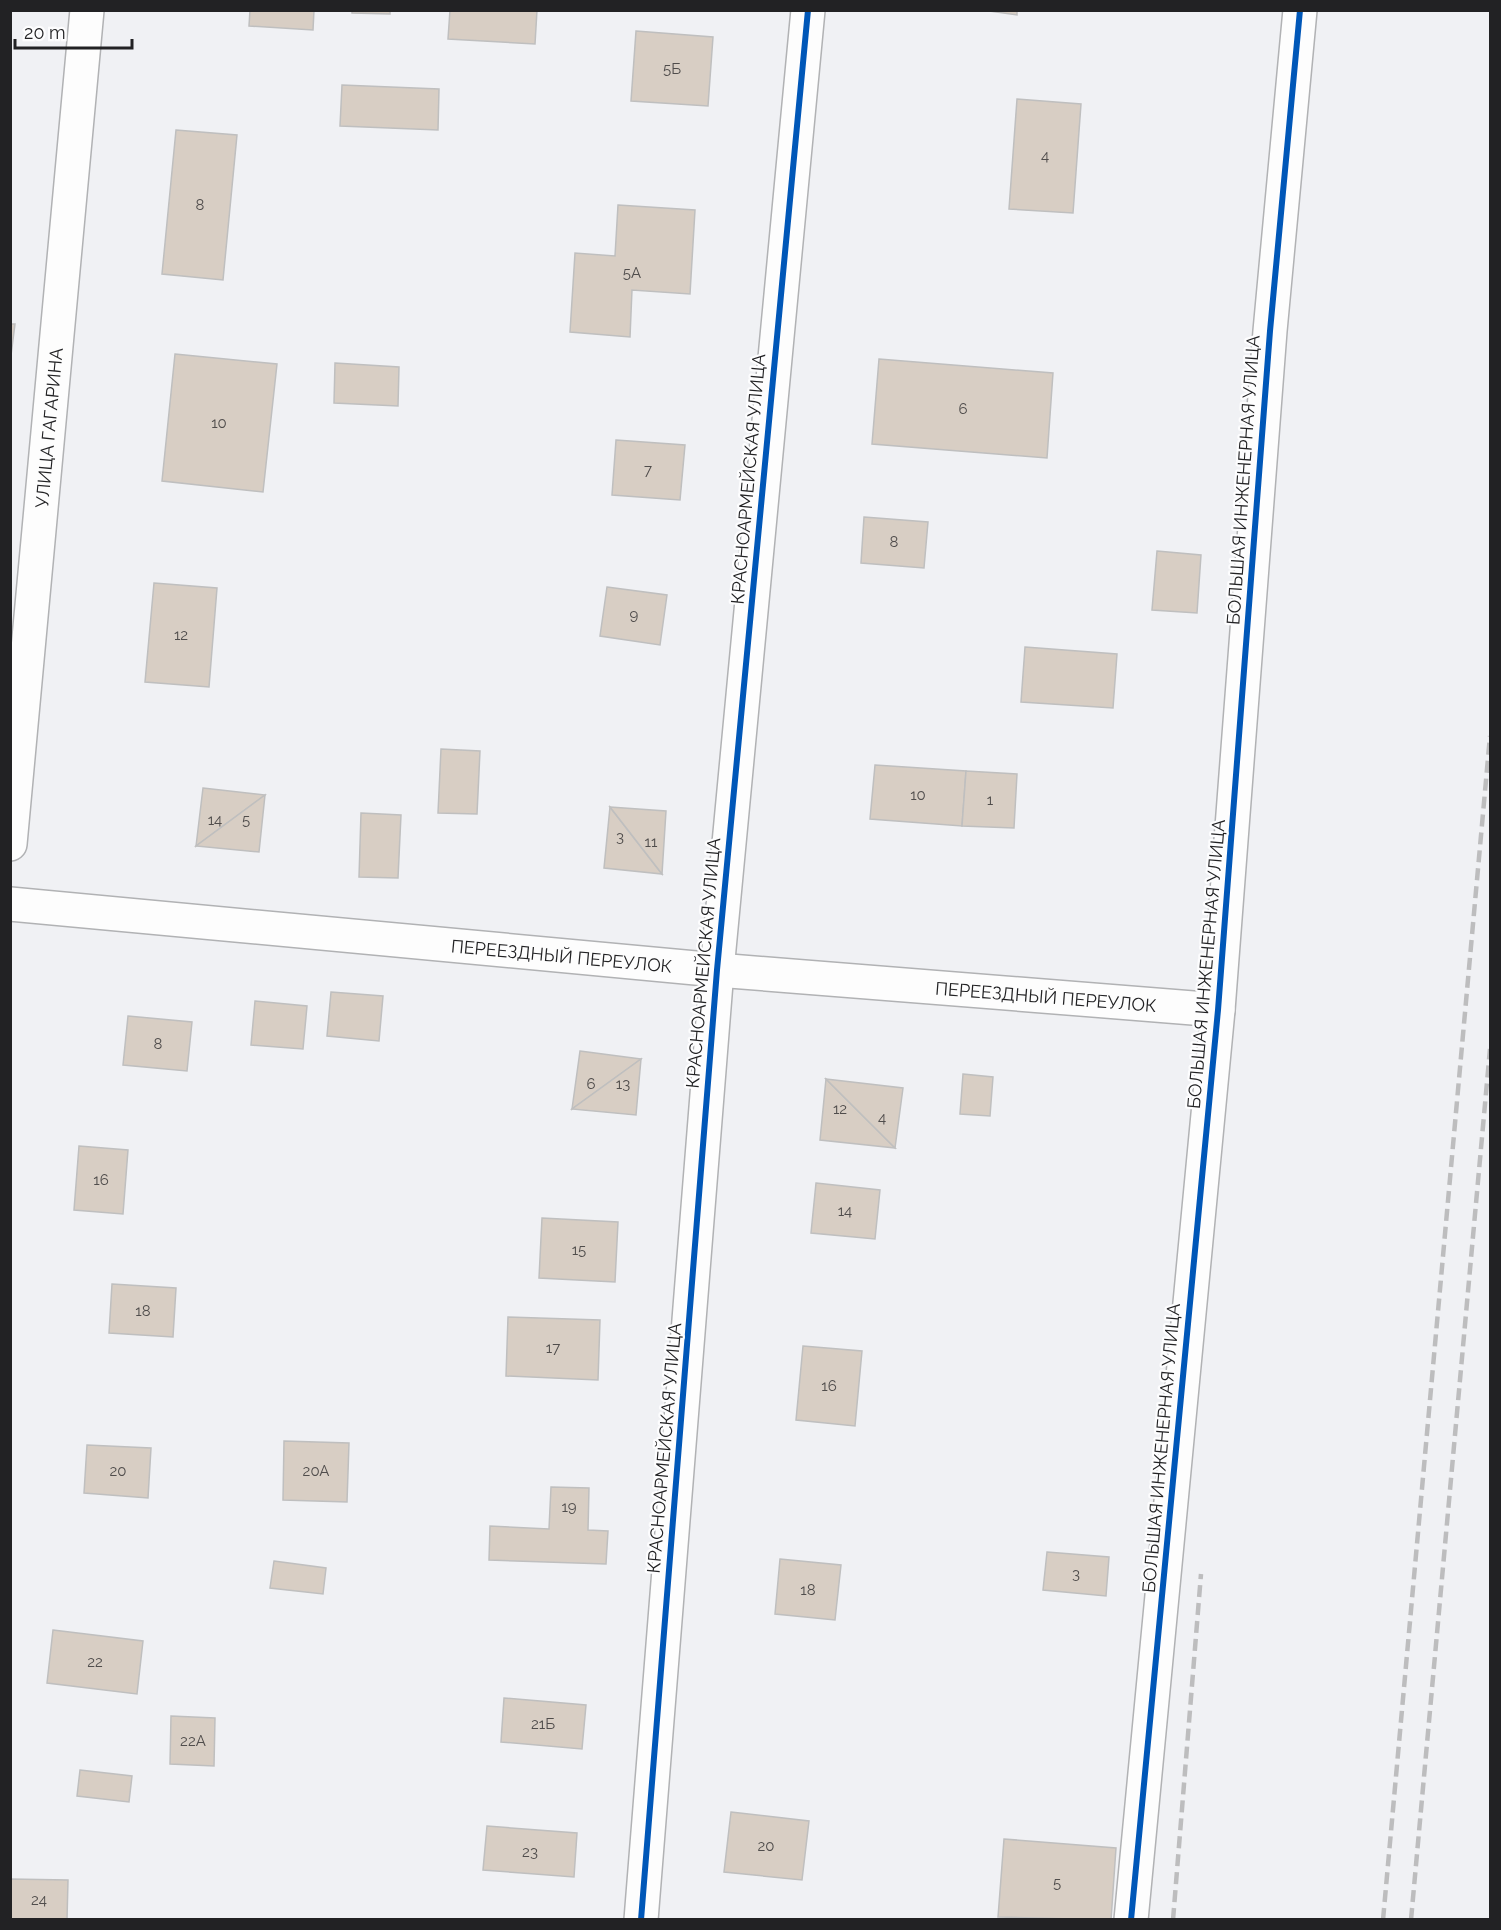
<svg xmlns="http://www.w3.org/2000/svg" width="1501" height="1930" viewBox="0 0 1501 1930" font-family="Raleway,sans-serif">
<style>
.building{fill:#d8cec4;stroke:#bfbfbf;stroke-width:1.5}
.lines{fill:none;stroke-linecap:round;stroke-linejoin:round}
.minor-casing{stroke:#b1b2b4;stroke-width:36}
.minor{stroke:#fdfdfd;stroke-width:33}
.rail{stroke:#bdbdbe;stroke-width:4.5;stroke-dasharray:12 6;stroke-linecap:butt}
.cycleway-casing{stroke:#fdfdfe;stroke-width:10}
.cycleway{stroke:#0057b8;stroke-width:6}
.labels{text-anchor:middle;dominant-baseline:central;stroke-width:4.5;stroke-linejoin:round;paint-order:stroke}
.number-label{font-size:15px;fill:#504d4c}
.street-label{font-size:18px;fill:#222224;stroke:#fdfdfe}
</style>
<rect width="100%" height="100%" fill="#f0f1f4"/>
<g class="building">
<path d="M250,10h64l-1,20 -64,-4z"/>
<path d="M352,10h38v4l-38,-1z"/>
<path d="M450,10h87l-2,34 -87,-5z"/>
<path d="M982,10h35v5z"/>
<path d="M636,31l77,6 -5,69 -77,-5z"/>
<path d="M342,85l97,4 -1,41 -98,-4z"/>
<path d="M1017,99l64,5 -8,109 -64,-4z"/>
<path d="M176,130l61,5 -14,145 -61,-6z"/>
<path d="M618,205l77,5 -5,84 -58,-4 -2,47 -60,-5 5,-79 40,3z"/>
<path d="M10,324h5l-5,39z"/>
<path d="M175,354l102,10 -14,128 -101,-11z"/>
<path d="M879,359l174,14 -6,85 -175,-14z"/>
<path d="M335,363l64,4 -1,39 -64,-3z"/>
<path d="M616,440l69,5 -5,55 -68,-5z"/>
<path d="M864,517l64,5 -4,46 -63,-5z"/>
<path d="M1157,551l44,4 -4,58 -45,-3z"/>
<path d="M154,583l63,5 -8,99 -64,-5z"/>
<path d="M607,587l60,8 -7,50 -60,-9z"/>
<path d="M1025,647l92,7 -4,54 -92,-6z"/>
<path d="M441,749l39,2 -3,63 -39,-1z"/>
<path d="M875,765l91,6 -4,55 -92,-7z"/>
<path d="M966,771l51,3 -3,54 -52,-2z"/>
<path d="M203,788l62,7 -69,51z"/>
<path d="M265,795l-6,57 -63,-6z"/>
<path d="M610,807l52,67 -58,-6z"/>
<path d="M610,807l56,4 -4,63z"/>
<path d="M361,813l40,2 -3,63 -39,-1z"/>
<path d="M331,992l52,4 -4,45 -52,-5z"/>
<path d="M255,1001l52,5 -4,43 -52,-4z"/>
<path d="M128,1016l64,6 -5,49 -64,-6z"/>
<path d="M580,1051l61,8 -69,50z"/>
<path d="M641,1059l-5,56 -64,-6z"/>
<path d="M963,1074l30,3 -3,39 -30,-2z"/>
<path d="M826,1079l69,69 -75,-8z"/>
<path d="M826,1079l77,9 -8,60z"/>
<path d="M79,1146l49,4 -5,64 -49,-4z"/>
<path d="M816,1183l64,7 -5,49 -64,-6z"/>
<path d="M542,1218l76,4 -3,60 -76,-4z"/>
<path d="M112,1284l64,4 -3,49 -64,-4z"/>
<path d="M508,1317l92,3 -2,60 -92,-4z"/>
<path d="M803,1346l59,5 -7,75 -59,-6z"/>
<path d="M284,1441l65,2 -2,59 -64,-2z"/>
<path d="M87,1445l64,3 -3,50 -64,-5z"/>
<path d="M551,1487l38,1 -1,42 20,1 -2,33 -117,-4 1,-34 59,3z"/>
<path d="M1047,1552l62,5 -3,39 -63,-6z"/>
<path d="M780,1559l61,6 -6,55 -60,-6z"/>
<path d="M274,1561l52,7 -3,26 -53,-6z"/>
<path d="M53,1630l90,11 -6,53 -90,-11z"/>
<path d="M504,1698l82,7 -4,44 -81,-7z"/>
<path d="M171,1716l44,2 -1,48 -44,-2z"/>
<path d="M80,1770l52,6 -3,26 -52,-6z"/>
<path d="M731,1812l78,9 -7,59 -78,-8z"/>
<path d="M487,1826l90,7 -3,44 -91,-7z"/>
<path d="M1004,1839l112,9 -5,72 -113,-3z"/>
<path d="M10,1879l58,1 -1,40h-57z"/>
</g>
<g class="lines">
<defs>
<g id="minor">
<path id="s1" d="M10,844l77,-834"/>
<path id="s2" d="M10,904l707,66 501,40"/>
<path d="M641,1920l76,-950 91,-960"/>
<path d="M1131,1920l87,-910 52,-679 30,-321"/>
</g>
</defs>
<use href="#minor" class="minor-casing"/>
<use href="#minor" class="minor"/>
<g class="rail">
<path d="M1173,1920l28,-346"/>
<path d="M1383,1920l107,-1184"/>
<path d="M1411,1920l79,-871"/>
</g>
<defs>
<g id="cycleway">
<path d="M641,1920l76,-950 91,-960"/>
<path d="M1131,1920l87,-910 52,-679 30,-321"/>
</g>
</defs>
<use href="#cycleway" class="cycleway-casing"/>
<use href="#cycleway" class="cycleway"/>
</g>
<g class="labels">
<g class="number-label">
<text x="672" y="69">5Б</text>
<text x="1045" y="156">4</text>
<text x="200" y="205">8</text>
<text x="632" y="273">5А</text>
<text x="963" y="409">6</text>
<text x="219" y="423">10</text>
<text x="648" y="470">7</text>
<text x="894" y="542">8</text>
<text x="634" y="615">9</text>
<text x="181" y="635">12</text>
<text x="918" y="795">10</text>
<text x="990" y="800">1</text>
<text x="215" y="820">14</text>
<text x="246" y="820">5</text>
<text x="620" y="837">3</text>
<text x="651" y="842">11</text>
<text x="158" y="1044">8</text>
<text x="591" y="1084">6</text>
<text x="623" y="1084">13</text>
<text x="840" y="1109">12</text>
<text x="882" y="1118">4</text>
<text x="101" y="1180">16</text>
<text x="845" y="1211">14</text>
<text x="579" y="1250">15</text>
<text x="143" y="1311">18</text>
<text x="553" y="1348">17</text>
<text x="829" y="1386">16</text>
<text x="118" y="1471">20</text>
<text x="316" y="1471">20A</text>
<text x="569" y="1507">19</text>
<text x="1076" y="1574">3</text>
<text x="808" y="1590">18</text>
<text x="95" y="1662">22</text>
<text x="543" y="1724">21Б</text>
<text x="193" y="1741">22А</text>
<text x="766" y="1846">20</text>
<text x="530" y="1852">23</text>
<text x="1057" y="1883">5</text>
<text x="39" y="1900">24</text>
</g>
<g class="street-label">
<text stroke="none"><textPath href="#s1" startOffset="418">УЛИЦА ГАГАРИНА</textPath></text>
<text transform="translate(748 479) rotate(-85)">КРАСНОАРМЕЙСКАЯ УЛИЦА</text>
<text transform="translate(1243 480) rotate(-86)">БОЛЬШАЯ ИНЖЕНЕРНАЯ УЛИЦА</text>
<text stroke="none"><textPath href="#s2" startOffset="554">ПЕРЕЕЗДНЫЙ ПЕРЕУЛОК</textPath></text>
<text transform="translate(703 963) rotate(-85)">КРАСНОАРМЕЙСКАЯ УЛИЦА</text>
<text transform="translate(1206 964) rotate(-85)">БОЛЬШАЯ ИНЖЕНЕРНАЯ УЛИЦА</text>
<text stroke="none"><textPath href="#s2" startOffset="1040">ПЕРЕЕЗДНЫЙ ПЕРЕУЛОК</textPath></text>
<text transform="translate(664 1448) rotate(-85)">КРАСНОАРМЕЙСКАЯ УЛИЦА</text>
<text transform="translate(1161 1448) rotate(-85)">БОЛЬШАЯ ИНЖЕНЕРНАЯ УЛИЦА</text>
</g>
</g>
<rect width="1501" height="1930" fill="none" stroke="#222224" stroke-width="24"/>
<path d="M15 39v9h117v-9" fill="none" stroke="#222224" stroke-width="3"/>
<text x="24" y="39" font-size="18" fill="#222224" stroke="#fdfdfe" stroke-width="4.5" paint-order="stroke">20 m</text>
</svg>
